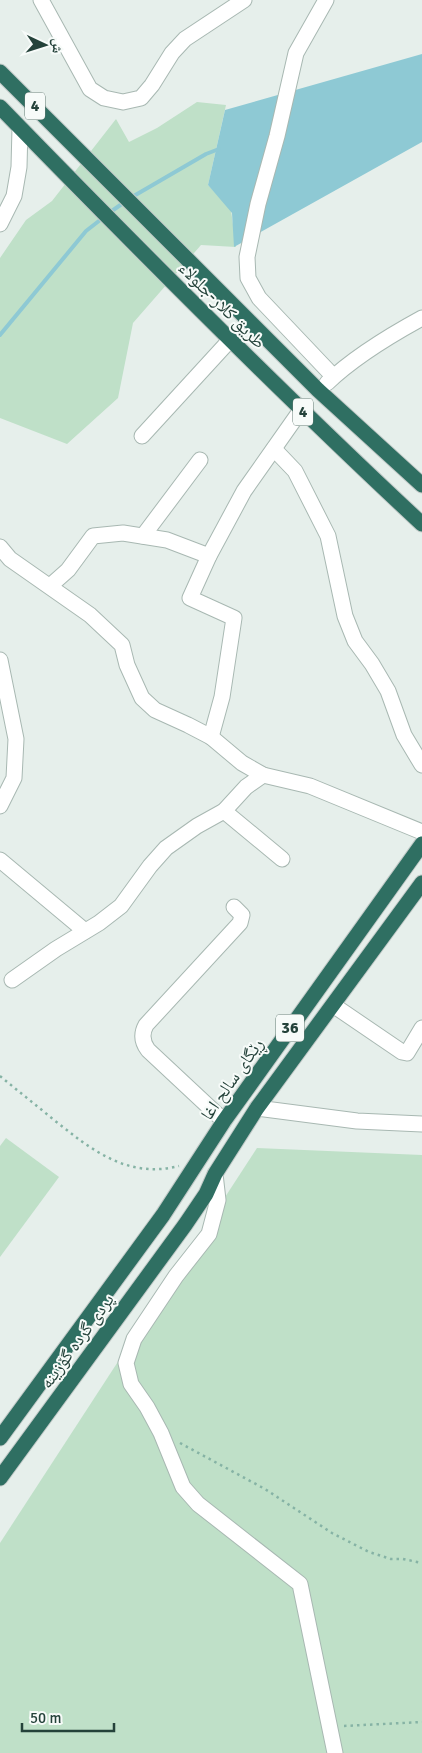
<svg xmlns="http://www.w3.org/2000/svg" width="422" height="1753" viewBox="0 0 422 1753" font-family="Signika,'Noto Naskh Arabic',sans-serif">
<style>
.green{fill:#bfe0c8}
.water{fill:#8ec9d4}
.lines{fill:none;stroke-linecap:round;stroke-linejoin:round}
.stream{stroke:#8ec9d4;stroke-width:4}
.minor-casing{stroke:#a8b8b2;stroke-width:17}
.highway-casing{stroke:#c2cac8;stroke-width:17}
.path{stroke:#86b3a5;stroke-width:2.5;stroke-dasharray:2.5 4;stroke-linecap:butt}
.minor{stroke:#fff;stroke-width:15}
.highway{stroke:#2f6f62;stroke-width:15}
.labels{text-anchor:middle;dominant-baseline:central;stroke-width:4;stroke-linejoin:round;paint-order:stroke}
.shield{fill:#f7fbf9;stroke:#637a73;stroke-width:1}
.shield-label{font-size:16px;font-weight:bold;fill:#24423a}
.street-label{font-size:18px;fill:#24423a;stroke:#f7fbf9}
</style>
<rect width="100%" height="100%" fill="#e6efeb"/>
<g class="green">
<path d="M197,102l29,3 -18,80 23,25 5,37 -35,-2 -68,78 -15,75 -51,46 -67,-26v-160l26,-38 26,-19 64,-82 13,23 28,-14z"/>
<path d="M6,1138l53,39 -59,80v-111z"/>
<path d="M257,1148l165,7v598h-422v-210z"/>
</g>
<path class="water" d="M422,54v88l-188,105 -2,-34 -24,-28 17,-75z"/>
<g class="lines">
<g class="stream">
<path d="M132,197l74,-43 13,-5"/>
<path d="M109,213l17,-12"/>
<path d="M0,335l86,-104 18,-14"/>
</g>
<defs>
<g id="minor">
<path d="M41,0l49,89 14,9 19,4 18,-4 11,-13 20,-32 13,-14 59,-39"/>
<path d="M326,0l-30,53 -19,83 -19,68 -11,53 1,21 11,20 74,78"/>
<path d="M0,224l14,-28 5,-29 1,-39"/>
<path d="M327,383c27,-26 62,-47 95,-65"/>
<path d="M142,436l88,-96"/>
<path d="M274,449l21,22 33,65 17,80 10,25 17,23 16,27 16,44 18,30"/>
<path d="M143,536l57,-76"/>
<path d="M0,547l10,12 80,56 32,30 5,20 15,33 13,12 33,15 23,12 31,26 21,12 47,11 112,46"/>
<path d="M50,586l18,-16 25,-34 30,-3 44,7 42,16"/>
<path d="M0,660l16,79 -2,39 -14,28"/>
<path d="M211,737l11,-40 12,-79 -44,-20 19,-42 35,-65 57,-81"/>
<path d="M224,811l58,48"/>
<path d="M0,860l85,71"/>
<path d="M12,980l44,-31 43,-26 22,-17 29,-40 16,-18 31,-22 27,-15 22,-24 17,-12"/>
<path d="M333,1005l69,47 5,1 15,-25"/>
<path d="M257,1108l100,13 65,3"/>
<path d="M224,1121l-76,-71c-6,-8 -7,-16 -2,-25l94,-102 2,-8 -8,-8"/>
<path d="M215,1174l3,26 -9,34 -33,42 -42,63 -8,24 5,21 16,23 14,26 22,54 15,17 102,80 35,169"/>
</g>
<g id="highway">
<path d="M0,72l318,318 104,95"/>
<path d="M0,107c138,142 277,282 422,417"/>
<path d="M0,1438l163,-223 61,-94 198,-277"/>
<path d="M0,1478l185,-253 21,-31 9,-20 42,-66 165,-225"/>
</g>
</defs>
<use href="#minor" class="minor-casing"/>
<use href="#highway" class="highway-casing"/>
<g class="path">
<path d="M0,1076c18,15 36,29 54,44 38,30 73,59 125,46"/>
<path d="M180,1443l85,46 67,44 37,19 22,7h12l19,4"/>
<path d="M344,1726l78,-4"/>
</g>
<use href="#minor" class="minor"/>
<use href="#highway" class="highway"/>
</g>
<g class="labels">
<g class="shield">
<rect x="25" y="92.5" width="20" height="27" rx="4"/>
<rect x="293" y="398.5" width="20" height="27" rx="4"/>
<rect x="276" y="1014.5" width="28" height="27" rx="4"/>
</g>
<g class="shield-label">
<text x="35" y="106">4</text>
<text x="303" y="412">4</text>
<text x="290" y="1028">36</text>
</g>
<g class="street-label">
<text transform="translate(222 305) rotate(45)">طريق كلار-جلولاء</text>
<text transform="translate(232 1079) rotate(-55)">ڕێگای سالح اغا</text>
<text transform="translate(77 1341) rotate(-54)">پردی گردە گۆزینە</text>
</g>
</g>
<g transform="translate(45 45) rotate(94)" stroke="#f7fbf9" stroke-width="4" paint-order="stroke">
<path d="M0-4L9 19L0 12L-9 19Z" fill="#24423a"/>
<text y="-8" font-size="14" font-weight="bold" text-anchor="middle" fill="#24423a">ش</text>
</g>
<path d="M22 1723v8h92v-8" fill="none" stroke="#24423a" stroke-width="2.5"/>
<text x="30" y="1723" font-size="15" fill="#24423a" stroke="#f7fbf9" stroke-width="4" paint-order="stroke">50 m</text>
</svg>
